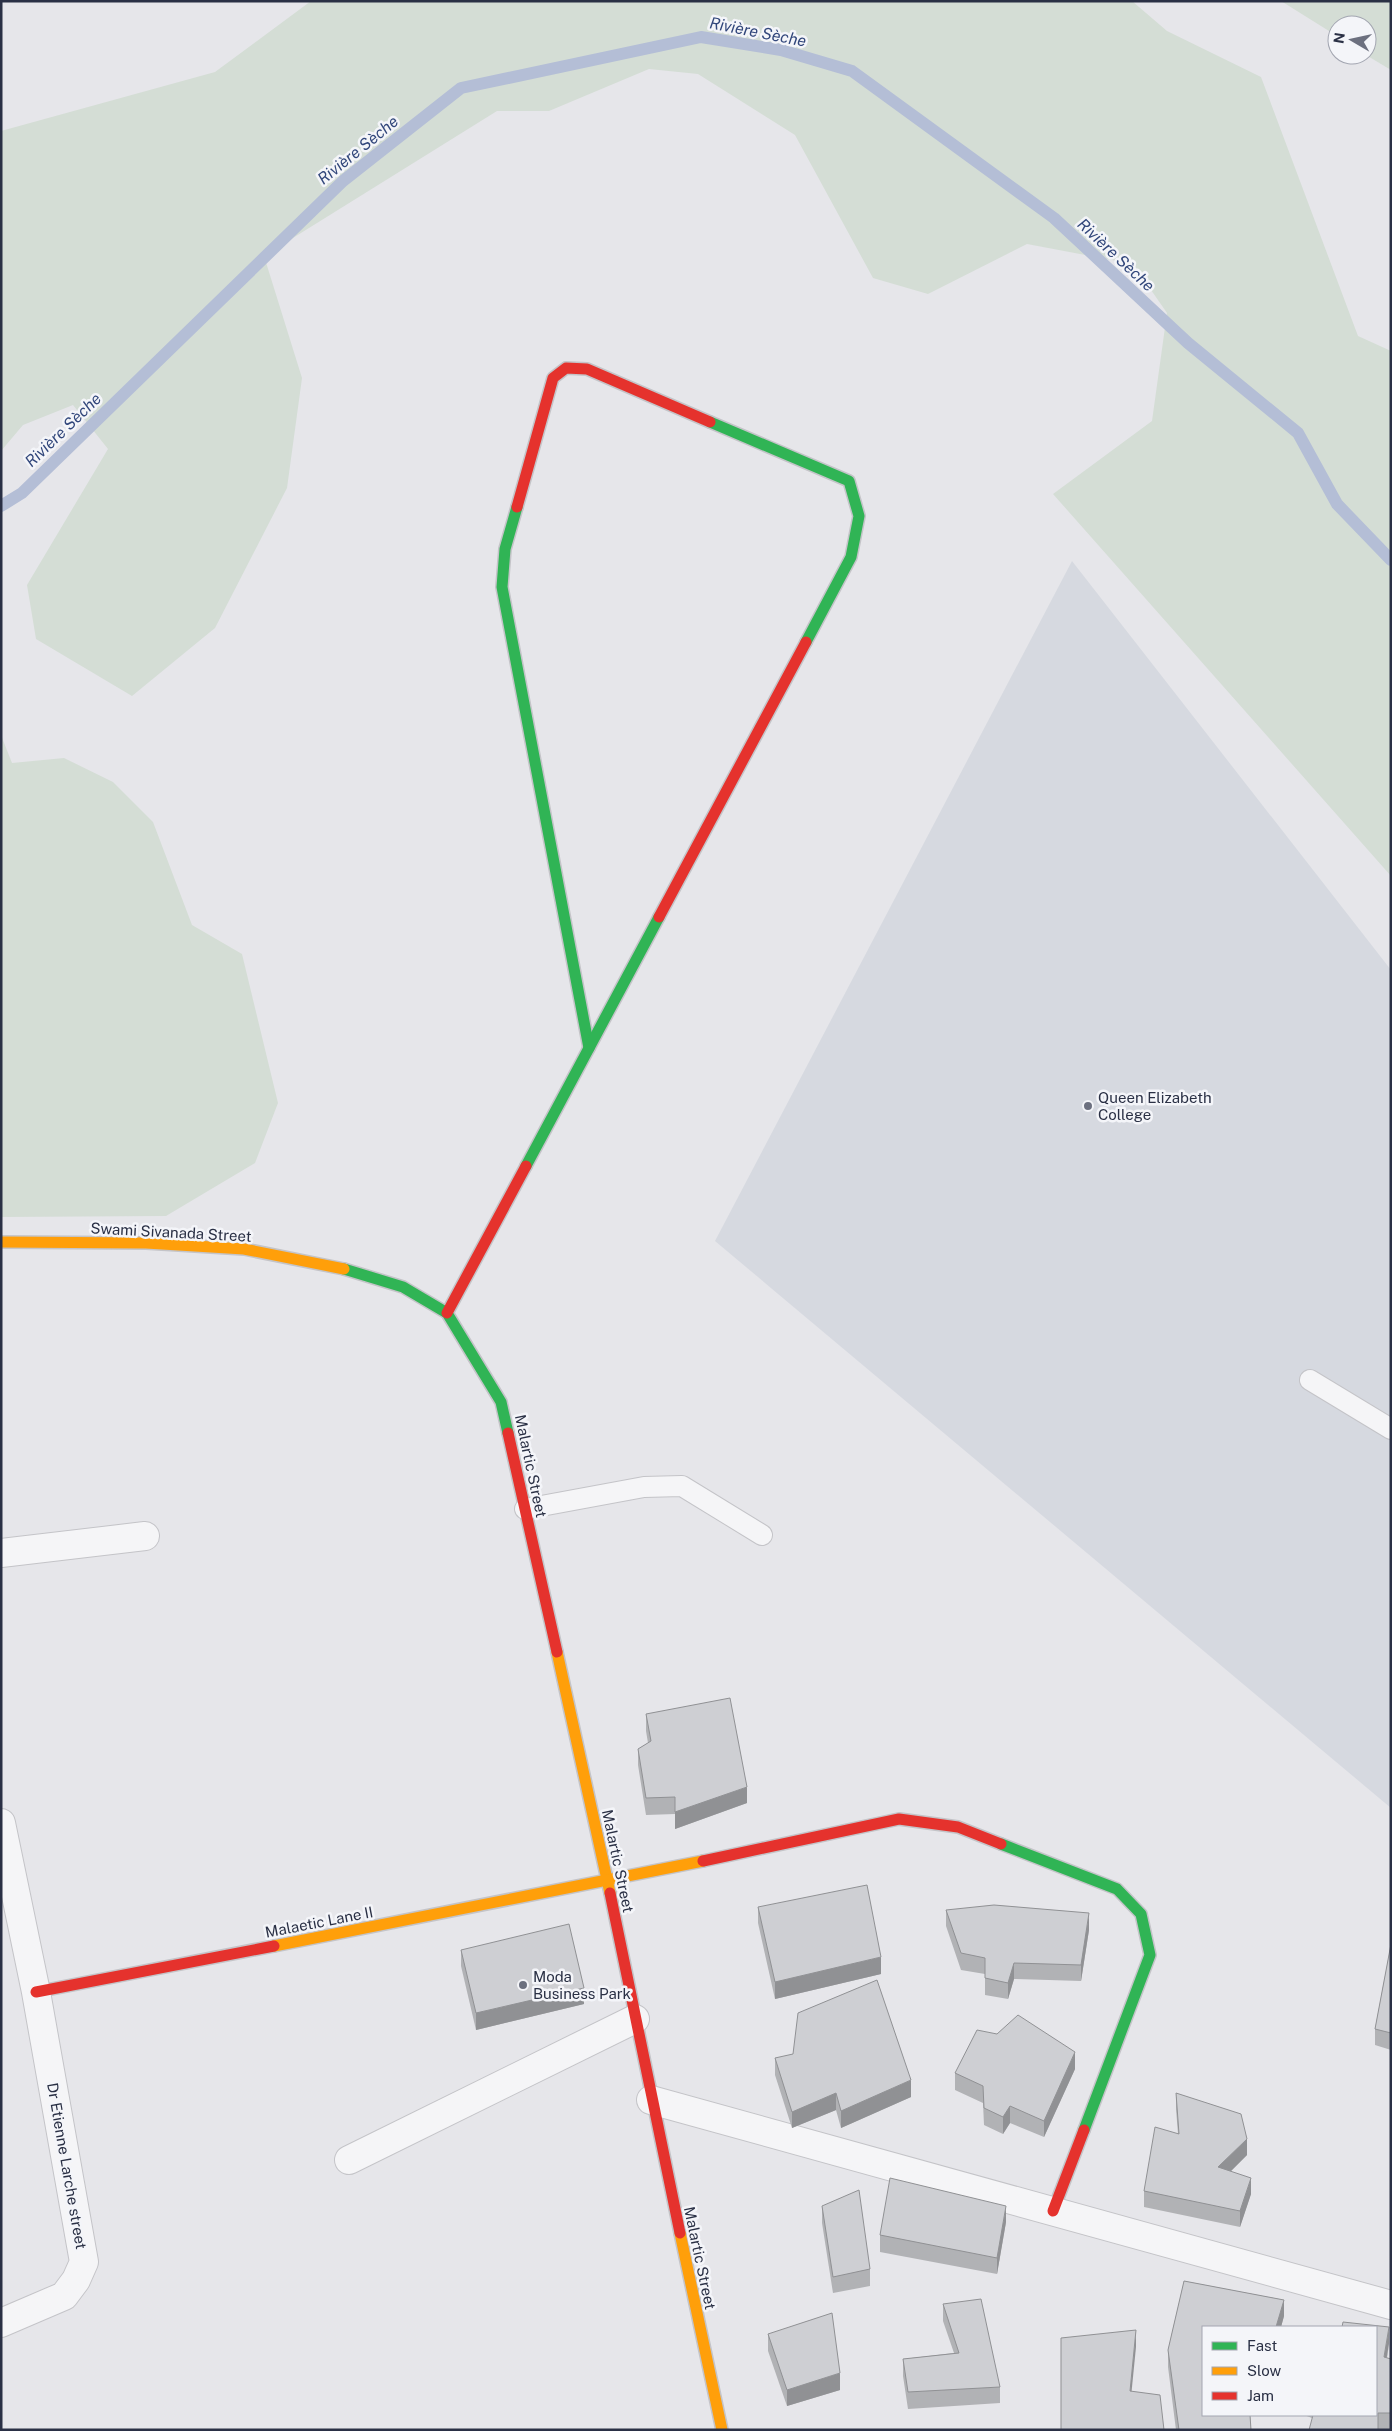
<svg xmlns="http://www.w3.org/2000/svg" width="1392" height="2431" viewBox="0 0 1392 2431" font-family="'Public Sans',sans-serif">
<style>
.built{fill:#d6d9e0}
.green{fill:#d4ddd5}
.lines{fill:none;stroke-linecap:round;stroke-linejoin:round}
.stream{stroke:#b4bed6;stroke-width:12}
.lane-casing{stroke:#c4c4c8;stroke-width:22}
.street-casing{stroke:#c4c4c8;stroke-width:30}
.fast-casing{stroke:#c4c4c8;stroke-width:14}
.slow-casing{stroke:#c4c4c8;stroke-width:14}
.jam-casing{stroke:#c4c4c8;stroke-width:14}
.lane{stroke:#f5f5f7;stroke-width:20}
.street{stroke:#f5f5f7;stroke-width:28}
.fast{stroke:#30b455;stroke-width:11}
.slow{stroke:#ff9f0a;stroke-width:11}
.jam{stroke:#e5322d;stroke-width:11}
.wall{fill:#b1b2b5}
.shaded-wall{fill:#909194}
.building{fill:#cecfd3;stroke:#909194}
.poi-dot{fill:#6c707f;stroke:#f4f5f9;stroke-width:2}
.labels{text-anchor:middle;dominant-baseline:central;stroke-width:5;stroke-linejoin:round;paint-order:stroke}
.poi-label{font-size:15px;fill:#2a3045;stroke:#f4f5f9;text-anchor:start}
.street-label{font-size:15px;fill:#2a3045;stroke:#f4f5f9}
.water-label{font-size:16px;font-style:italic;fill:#32477b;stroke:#f4f5f9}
</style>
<rect width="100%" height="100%" fill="#e6e6ea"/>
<path class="built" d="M1072,561l319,409v838l-676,-567z"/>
<g class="green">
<path d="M311,1h821l35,30 94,46 97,259 33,15v525l-338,-382 99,-73 15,-108 -34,-49 -106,-20 -99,50 -55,-16 -78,-143 -97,-61 -49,-5 -100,42h-52l-233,145 38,122 -15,110 -72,140 -83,68 -96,-57 -9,-54 81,-136 -35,-44 -50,20 -22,26v-320l214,-59z"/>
<path d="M1281,1h110v69l-25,-15 1,-30h-30v11z"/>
<path d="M1,735l11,28 52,-5 49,24 40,40 39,103 50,29 36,149 -23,60 -89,53 -165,1z"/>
</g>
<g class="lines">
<path class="stream" d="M1,506l21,-13 321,-312 118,-93 240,-51 80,13 71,21 202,147 134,125 110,90 39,71 54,56"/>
<defs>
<g id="lane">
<path d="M1310,1380l81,49"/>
<path d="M525,1509l119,-22 38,-1 80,49"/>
</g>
<g id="street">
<path d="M1,1553l144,-17"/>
<path d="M1,1823l35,169 48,270 -8,18 -12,16 -63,27"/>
<path d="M651,2100l740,205"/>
<path d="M349,2160l286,-141"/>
</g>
<g id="fast">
<path d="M710,422l139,59 10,35 -8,41 -45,85"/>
<path d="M517,507l-12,42 -3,38 87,461"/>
<path d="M526,1166l133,-249"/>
<path d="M344,1269l59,18 44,26 54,89 7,31"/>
<path d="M1001,1844l116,45 24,25 9,41 -66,175"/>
</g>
<g id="slow">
<path d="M1,1242l145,1 98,6 100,20"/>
<path d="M557,1652l53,241"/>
<path d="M274,1946l429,-85"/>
<path d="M680,2233l42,197"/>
</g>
<g id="jam">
<path d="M517,507l36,-129 13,-10 21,1 123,53"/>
<path d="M659,917l147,-275"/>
<path d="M447,1313l79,-147"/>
<path d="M508,1433l49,219"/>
<path d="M703,1861l196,-42 59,8 43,17"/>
<path d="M610,1893l70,340"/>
<path d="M36,1992l238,-46"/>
<path d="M1053,2211l31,-81"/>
</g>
</defs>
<use href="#lane" class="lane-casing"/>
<use href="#street" class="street-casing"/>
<use href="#fast" class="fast-casing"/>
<use href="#slow" class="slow-casing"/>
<use href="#jam" class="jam-casing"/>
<use href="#lane" class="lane"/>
<use href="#street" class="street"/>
<use href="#fast" class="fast"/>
<use href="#slow" class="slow"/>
<use href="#jam" class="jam"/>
</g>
<g class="wall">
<path d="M646,1714l101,89 -72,26v-15l-29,1 -8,-50v-16l10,-6 -2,-12z"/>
<path d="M758,1907l123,67 -106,25 -17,-76z"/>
<path d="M946,1910l143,20 -8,51 -67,-2 -6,20 -23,-4v-21l-24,-4 -15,-44z"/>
<path d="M1391,1944v106l-16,-5v-16z"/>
<path d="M461,1950l123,54 -108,26 -15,-64z"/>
<path d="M775,2058l136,39 -70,31 -5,-18 -44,18 -17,-53z"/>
<path d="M1075,2069l-31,68 -34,-14 -7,11 -19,-9 -1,-22 -28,-13v-17z"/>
<path d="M1176,2093l71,62 -16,16 20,23 -11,33 -96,-20v-16l34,-57 -2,-25z"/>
<path d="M822,2206l48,63v17l-37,7 -11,-70z"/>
<path d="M1006,2222l-9,52 -117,-22v-17z"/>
<path d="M1184,2281l100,19v16l-3,11h-78v88h47l1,15h-75l-8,-63v-17z"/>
<path d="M943,2304l57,83v16l-92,6 -5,-33v-17l51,-6 -11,-32z"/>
<path d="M768,2334l72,56 -53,16 -19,-55z"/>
<path d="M1389,2344l-2,14 4,1v70l-13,1 -66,-12 -8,-3h72z"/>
</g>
<g class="shaded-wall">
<path d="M747,1787v16l-72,26v-17z"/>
<path d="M1089,1913v17l-8,51v-16z"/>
<path d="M881,1957v17l-106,25v-17z"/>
<path d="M1014,1963v16l-6,20v-16z"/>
<path d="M584,1988v16l-108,26v-17z"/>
<path d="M1075,2052v17l-31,68v-16z"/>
<path d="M911,2080v17l-70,31v-17z"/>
<path d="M836,2093v17l-44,18v-16z"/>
<path d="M1010,2106v17l-7,11v-17z"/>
<path d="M1247,2139v16l-29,29v-17z"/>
<path d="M1251,2178v16l-11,33v-16z"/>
<path d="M1006,2206v16l-9,52v-16z"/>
<path d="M1284,2300v16l-3,11h-5z"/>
<path d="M1389,2327v17l-5,30v-17z"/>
<path d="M1136,2330v17l-6,60v-16z"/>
<path d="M840,2373v17l-53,16v-16z"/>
</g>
<g class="building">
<path d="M730,1698l17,89 -72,25v-15l-29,1 -8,-49 13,-8 -5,-27z"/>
<path d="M867,1885l14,72 -106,25 -17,-75z"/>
<path d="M994,1905l95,8 -8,52 -67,-2 -6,20 -23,-5v-20l-24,-5 -15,-43z"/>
<path d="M569,1924l15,64 -108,25 -15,-63z"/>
<path d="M1391,1944v89l-16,-4z"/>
<path d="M877,1980l34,100 -70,31 -5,-18 -44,19 -17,-54 18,-4 5,-41z"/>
<path d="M1018,2015l57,37 -31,69 -34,-15 -7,11 -19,-9 -1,-22 -28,-13 22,-43 20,4z"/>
<path d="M1176,2093l65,21 6,25 -29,28 33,11 -11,33 -96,-20 11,-64 24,7z"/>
<path d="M890,2178l116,28 -9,52 -117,-23z"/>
<path d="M859,2190l11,79 -37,8 -11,-71z"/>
<path d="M1184,2281l100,19 -8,27h-73v88h47l1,15h-72l-11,-80z"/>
<path d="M981,2299l19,88 -92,5 -5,-33 56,-6 -16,-49z"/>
<path d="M832,2313l8,60 -53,17 -19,-56z"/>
<path d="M1343,2322l46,5 -5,30 7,2v54h-13v17h-69l4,-15h63v-88h-34z"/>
<path d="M1136,2330l-6,61 30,4 4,35h-103v-92z"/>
</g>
<g class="poi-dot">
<circle cx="1088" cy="1106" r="5"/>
<circle cx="523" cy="1985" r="5"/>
</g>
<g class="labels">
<g class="poi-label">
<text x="1098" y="1097">Queen Elizabeth<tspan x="1098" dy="17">College</tspan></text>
<text x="533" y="1976">Moda<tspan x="533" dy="17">Business Park</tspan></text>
</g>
<g class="street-label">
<text transform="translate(171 1232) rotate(3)">Swami Sivanada Street</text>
<text transform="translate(531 1466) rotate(78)">Malartic Street</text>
<text transform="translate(618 1861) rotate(78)">Malartic Street</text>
<text transform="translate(319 1922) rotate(-11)">Malaetic Lane II</text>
<text transform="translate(67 2166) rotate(80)">Dr Etienne Larche street</text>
<text transform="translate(700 2258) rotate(78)">Malartic Street</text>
</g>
<g class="water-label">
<text transform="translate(758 32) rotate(11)">Rivière Sèche</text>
<text transform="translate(358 150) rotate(-39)">Rivière Sèche</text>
<text transform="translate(1116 255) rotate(43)">Rivière Sèche</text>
<text transform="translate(63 430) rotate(-44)">Rivière Sèche</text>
</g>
</g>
<rect width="1392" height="2431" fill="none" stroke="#2a3045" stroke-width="5"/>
<rect x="1202" y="2326" width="175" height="90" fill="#f4f5f9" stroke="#a3a6b1"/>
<rect x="1212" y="2342" width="25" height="8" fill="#30b455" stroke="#a3a6b1"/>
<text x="1247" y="2351" font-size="15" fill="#2a3045">Fast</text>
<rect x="1212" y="2367" width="25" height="8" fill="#ff9f0a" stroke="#a3a6b1"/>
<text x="1247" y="2376" font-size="15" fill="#2a3045">Slow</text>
<rect x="1212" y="2392" width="25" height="8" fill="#e5322d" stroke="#a3a6b1"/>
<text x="1247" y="2401" font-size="15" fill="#2a3045">Jam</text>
<g transform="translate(1352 40) rotate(279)"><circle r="24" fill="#f4f5f9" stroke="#a3a6b1"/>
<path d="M0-4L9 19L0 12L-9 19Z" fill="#6c707f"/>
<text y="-8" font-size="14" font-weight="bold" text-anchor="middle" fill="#2a3045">N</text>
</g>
</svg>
